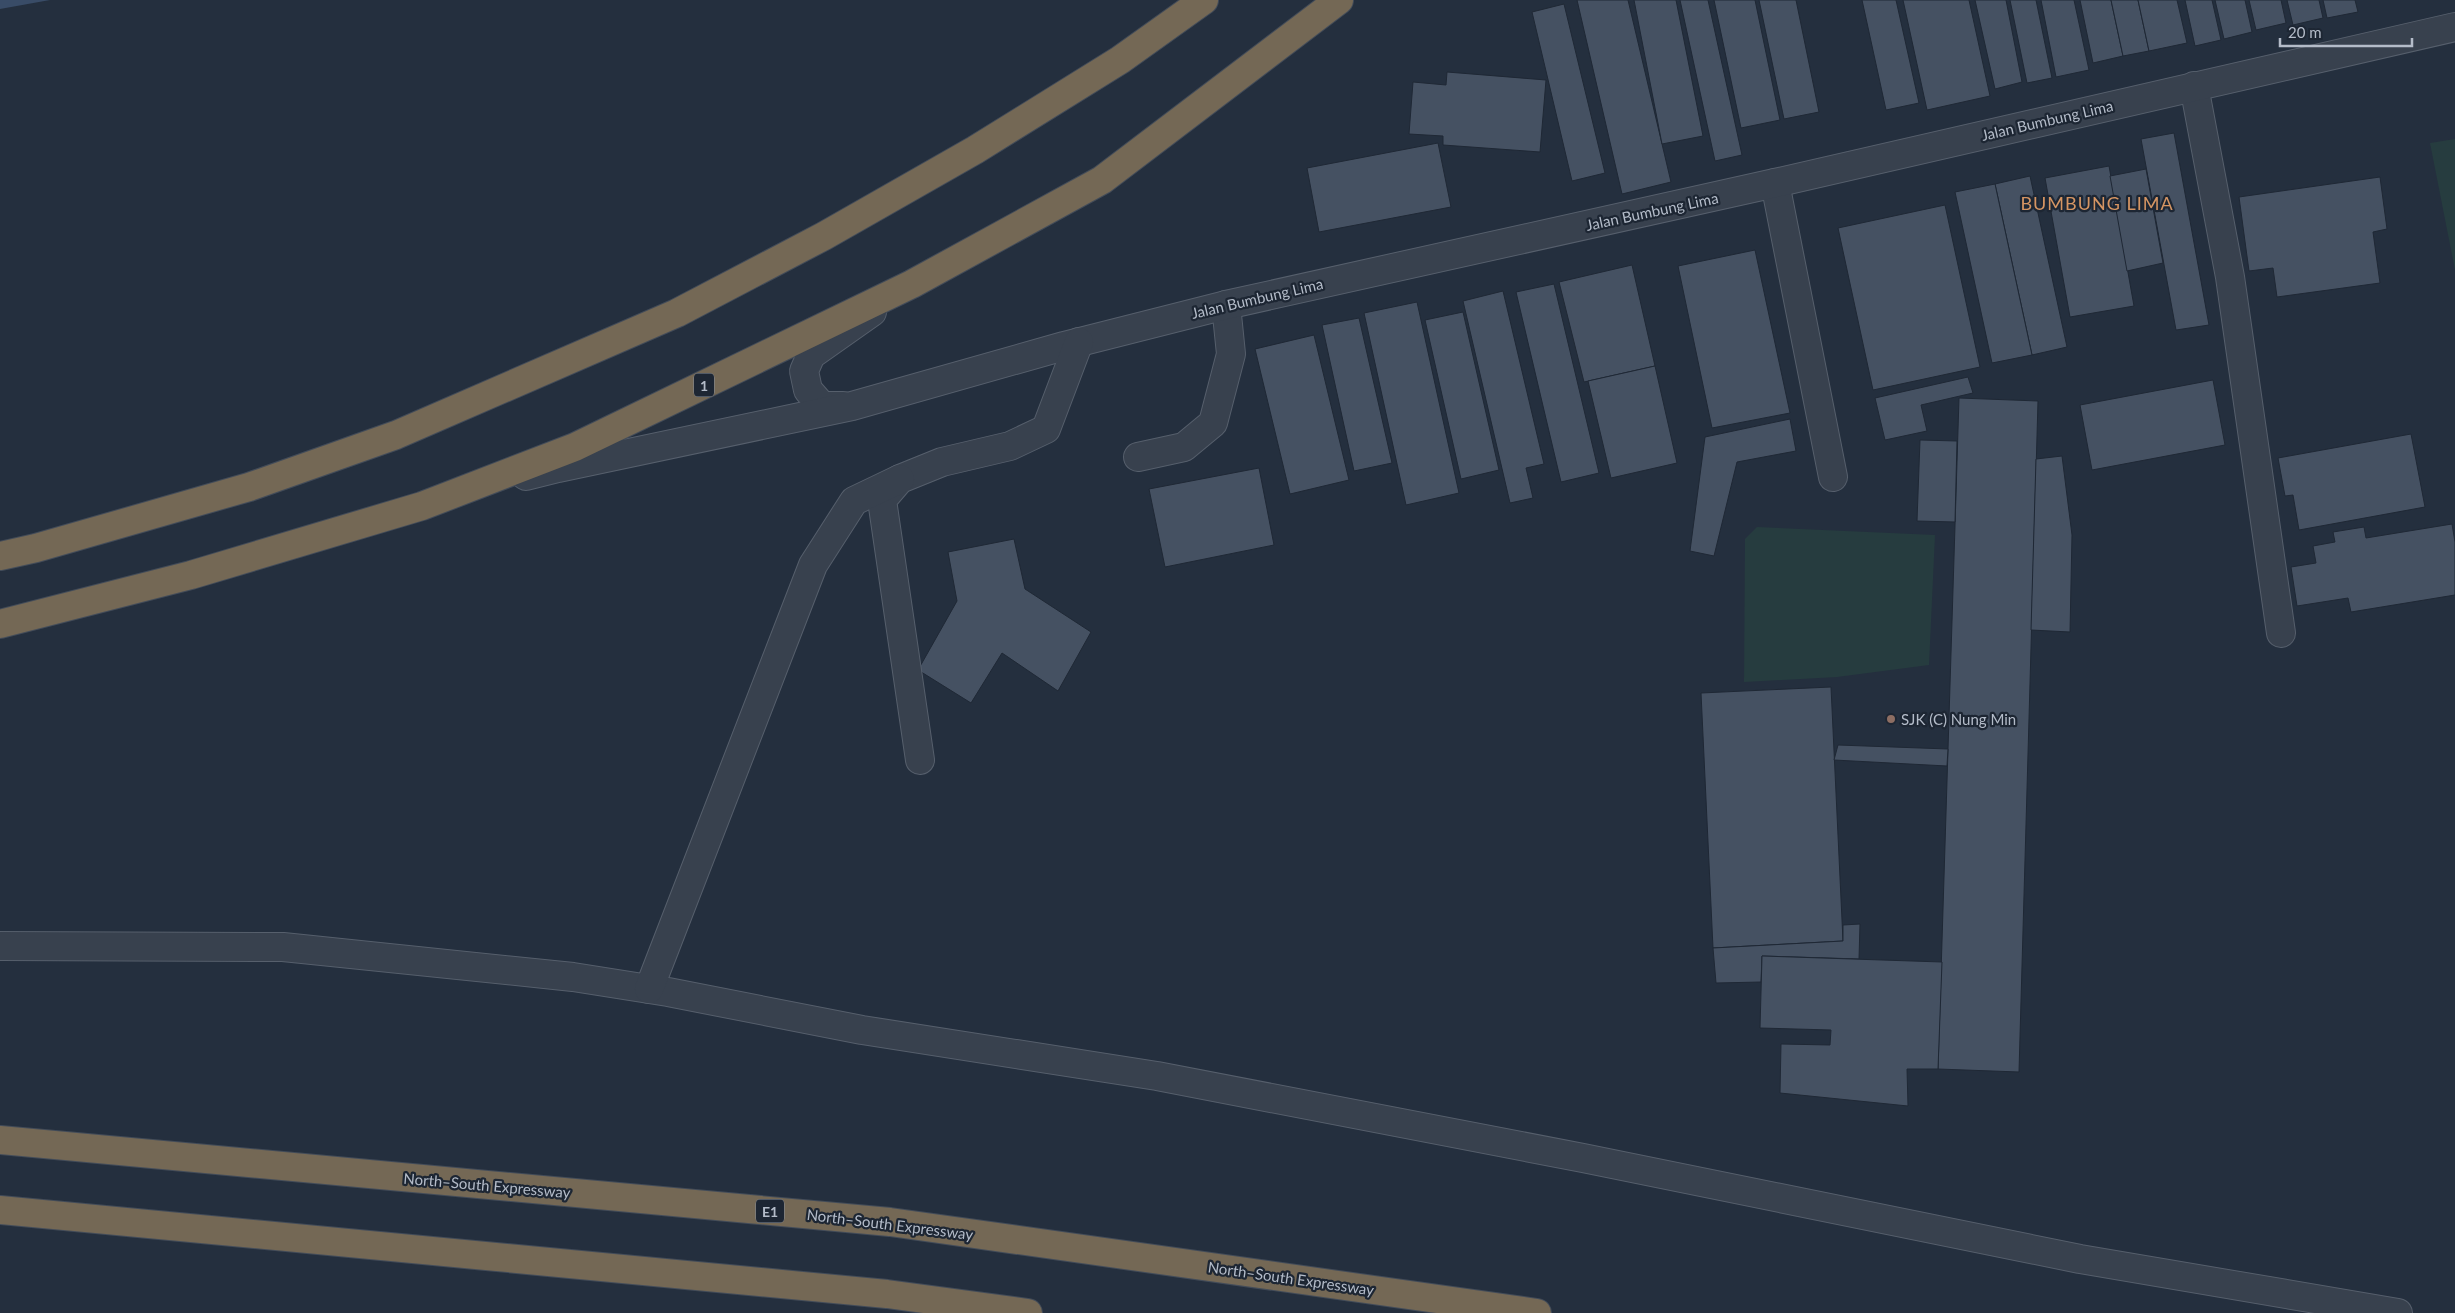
<svg xmlns="http://www.w3.org/2000/svg" width="2455" height="1313" viewBox="0 0 2455 1313" font-family="Lato,sans-serif">
<style>
.green{fill:#263c3f}
.water{fill:#394c67}
.building{fill:#455162;stroke:#1f2835}
.lines{fill:none;stroke-linecap:round;stroke-linejoin:round}
.minor-casing{stroke:#565f6c;stroke-width:30}
.highway-casing{stroke:#434c59;stroke-width:30}
.minor{stroke:#38414e;stroke-width:28}
.highway{stroke:#746855;stroke-width:28}
.education-dot{fill:#8d6e63;stroke:#1d2633;stroke-width:2}
.labels{text-anchor:middle;dominant-baseline:central;stroke-width:4.5;stroke-linejoin:round;paint-order:stroke}
.shield{fill:#1d2633;stroke:#878f9c;stroke-width:1}
.shield-label{font-size:14px;font-weight:bold;fill:#b4bcc9}
.street-label{font-size:15px;fill:#b4bcc9;stroke:#1d2633}
.poi-label{font-size:15px;fill:#b4bcc9;stroke:#1d2633;text-anchor:start}
.quarter-label{font-size:18px;letter-spacing:1px;fill:#d59563;stroke:#1d2633}
</style>
<rect width="100%" height="100%" fill="#242f3e"/>
<g class="green">
<path d="M2455,139v131l-25,-127z"/>
<path d="M1757,527l178,8 -6,130 -92,12 -93,5 1,-143z"/>
</g>
<path class="water" d="M0,0h50l-50,9z"/>
<g class="building">
<path d="M1577,0h51l43,182 -49,12z"/>
<path d="M1634,0h42l27,136 -41,8z"/>
<path d="M1680,0h28l34,155 -27,6z"/>
<path d="M1714,0h41l25,120 -39,8z"/>
<path d="M1759,0h37l23,112 -35,7z"/>
<path d="M1862,0h34l23,103 -33,7z"/>
<path d="M1903,0h66l21,96 -63,14z"/>
<path d="M1975,0h31l16,82 -27,7z"/>
<path d="M2010,0h26l16,78 -25,5z"/>
<path d="M2041,0h33l15,70 -33,7z"/>
<path d="M2080,0h31l12,56 -30,7z"/>
<path d="M2111,0h27l11,51 -26,5z"/>
<path d="M2138,0h39l10,43 -38,8z"/>
<path d="M2185,0h27l9,40 -26,6z"/>
<path d="M2215,0h30l7,32 -28,7z"/>
<path d="M2249,0h32l5,23 -30,7z"/>
<path d="M2287,0h32l4,18 -30,7z"/>
<path d="M2323,0h32l3,12 -31,6z"/>
<path d="M1564,4l41,169 -33,8 -40,-169z"/>
<path d="M1447,72l99,8 -6,72 -97,-7v-9l-34,-2 4,-52 33,3z"/>
<path d="M2174,133l35,192 -33,5 -35,-191z"/>
<path d="M1438,143l13,64 -132,25 -12,-64z"/>
<path d="M2109,166l25,140 -64,11 -25,-139z"/>
<path d="M2146,169l17,94 -36,8 -17,-95z"/>
<path d="M2030,176l37,171 -35,8 -37,-171z"/>
<path d="M2380,177l7,52 -14,3 7,51 -103,14 -4,-29 -24,3 -10,-74z"/>
<path d="M1995,184l37,171 -40,8 -37,-171z"/>
<path d="M1945,205l35,162 -107,23 -35,-162z"/>
<path d="M1755,250l35,163 -78,15 -34,-162z"/>
<path d="M1632,265l23,101 -71,16 -25,-100z"/>
<path d="M1554,284l45,189 -38,9 -45,-190z"/>
<path d="M1503,291l41,173 -18,4 7,30 -23,5 -47,-202z"/>
<path d="M1417,302l42,191 -53,12 -42,-192z"/>
<path d="M1463,312l36,158 -38,9 -36,-159z"/>
<path d="M1359,318l33,145 -38,8 -32,-146z"/>
<path d="M1314,335l35,145 -59,14 -35,-145z"/>
<path d="M1655,366l22,97 -66,15 -23,-97z"/>
<path d="M1968,377l5,16 -52,12 6,26 -42,9 -10,-42z"/>
<path d="M2213,380l12,65 -133,25 -12,-65z"/>
<path d="M1959,398l79,3 -19,671 -81,-3z"/>
<path d="M1790,419l6,32 -59,11 -23,94 -24,-5 15,-114z"/>
<path d="M2411,434l14,73 -126,23 -6,-35 -8,1 -7,-38z"/>
<path d="M1920,440l37,1 -2,81 -38,-1z"/>
<path d="M2062,456l10,79 -2,97 -39,-2 5,-171z"/>
<path d="M1259,468l15,77 -109,22 -16,-78z"/>
<path d="M2452,524l3,18v53l-104,17 -3,-14 -51,8 -6,-39 25,-4 -3,-17 22,-4 -2,-10 31,-5 2,11z"/>
<path d="M1014,539l11,50 66,43 -33,59 -56,-38 -31,50 -53,-33 39,-69 -9,-49z"/>
<path d="M1831,687l12,254 -130,7 -12,-255z"/>
<path d="M1838,745l110,4 -1,17 -113,-6z"/>
<path d="M1860,924l-1,35 -97,-3 -1,26 -45,1 -3,-35 130,-7v-16z"/>
<path d="M1762,956l180,6 -4,107h-31l1,37 -128,-13 1,-49 49,1 1,-15 -71,-2z"/>
</g>
<g class="lines">
<defs>
<g id="minor">
<path d="M2194,86l36,191 51,356"/>
<path d="M1775,183l58,294"/>
<path d="M843,406h-21l-14,-16 -4,-19 7,-16 61,-43"/>
<path d="M1138,457l46,-10 29,-24 18,-69 -5,-49"/>
<path d="M526,476l32,-8 294,-62 212,-60 162,-41 549,-122 680,-156"/>
<path d="M920,760l-38,-260 18,-21 42,-17 68,-16 36,-17 33,-87"/>
<path d="M0,946l283,1 290,30 95,15 194,38 295,46 426,82 497,101 318,54"/>
<path d="M649,989l164,-424 41,-64 46,-22"/>
</g>
<g id="highway">
<path d="M0,556l36,-8 213,-61 147,-52 281,-122 147,-77 151,-86 145,-90 84,-60"/>
<path d="M0,624l191,-49 231,-69 153,-59 337,-163 190,-104 237,-180"/>
<path d="M0,1140l890,82 647,91"/>
<path d="M0,1210l887,84 141,19"/>
</g>
</defs>
<use href="#minor" class="minor-casing"/>
<use href="#highway" class="highway-casing"/>
<use href="#minor" class="minor"/>
<use href="#highway" class="highway"/>
</g>
<circle class="education-dot" cx="1891" cy="719" r="5"/>
<g class="labels">
<g class="shield">
<rect x="694" y="373.5" width="20" height="23" rx="4"/>
<rect x="756" y="1199.5" width="28" height="23" rx="4"/>
</g>
<g class="shield-label">
<text x="704" y="385">1</text>
<text x="770" y="1211">E1</text>
</g>
<g class="street-label">
<text transform="translate(2047 120) rotate(-13)">Jalan Bumbung Lima</text>
<text transform="translate(1652 211) rotate(-12)">Jalan Bumbung Lima</text>
<text transform="translate(1257 298) rotate(-13)">Jalan Bumbung Lima</text>
<text transform="translate(487 1185) rotate(5)">North–South Expressway</text>
<text transform="translate(890 1224) rotate(7)">North–South Expressway</text>
<text transform="translate(1291 1278) rotate(8)">North–South Expressway</text>
</g>
<g class="poi-label">
<text x="1901" y="719">SJK (C) Nung Min</text>
</g>
<g class="quarter-label">
<text x="2097" y="203">BUMBUNG LIMA</text>
</g>
</g>
<path d="M2280 38v8h132v-8" fill="none" stroke="#b4bcc9" stroke-width="2.5"/>
<text x="2288" y="38" font-size="15" fill="#b4bcc9" stroke="#1d2633" stroke-width="4" paint-order="stroke">20 m</text>
</svg>
